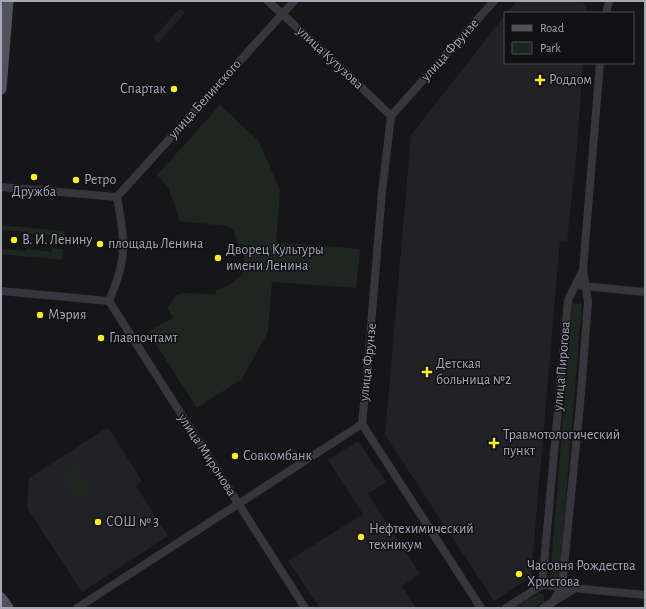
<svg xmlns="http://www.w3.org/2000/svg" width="646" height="609" viewBox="0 0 646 609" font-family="'Alegreya Sans',sans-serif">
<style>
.built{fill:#222125}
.green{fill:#1d2620}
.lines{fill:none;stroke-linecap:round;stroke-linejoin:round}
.minor{stroke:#37363d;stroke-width:8}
.major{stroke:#52525c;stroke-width:11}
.poi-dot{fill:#ffeb26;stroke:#111013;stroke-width:1.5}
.labels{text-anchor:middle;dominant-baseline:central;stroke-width:3;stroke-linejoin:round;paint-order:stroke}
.street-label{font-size:14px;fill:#a6a7b9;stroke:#111013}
.poi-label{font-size:14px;fill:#a6a7b9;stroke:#111013;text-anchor:start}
</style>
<rect width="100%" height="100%" fill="#161518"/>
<g class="built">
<path d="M516,1h65l6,6v6h-80z"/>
<path d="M180,9l5,4 -27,30 -5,-5z"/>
<path d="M505,15v48h78l-6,86 -10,93 -7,-1 -29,336 -37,24 -109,-166 26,-300z"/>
<path d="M108,427l34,54 -6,5 32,50 -86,56 -55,-84 2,-30z"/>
<path d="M358,441l28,41 -18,12 52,80 -18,12 14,22h-96l-32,-47 75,-47 -35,-54z"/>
</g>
<g class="green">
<path d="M220,105l39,36 21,49 -4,52 84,7 -4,39 -84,-6 -4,50 -26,47 -45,29 -49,-76 25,-14 -6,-10 9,-13 6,-2 33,1 1,-4 11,-4 13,-10 2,1 3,-32 -7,-2 -5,-13 -7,-4 -46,-5 -12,-34 -11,-12z"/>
<path d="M1,225l64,6 -1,10 -11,-1v-4l-25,-2v-2l-26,-2 -1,2z"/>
<path d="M52,248l11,1 -1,11 -61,-6v-5l25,2 1,-2 24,3z"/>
<path d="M572,303l10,1 -23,277 -9,-1z"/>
<path d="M76,463l18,29 -18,11 -18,-29z"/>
<path d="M539,593l5,2v6l-11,7h-19z"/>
</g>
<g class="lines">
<g class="minor">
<path d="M268,1l71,65 52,50"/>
<path d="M606,13l3,-12"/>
<path d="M1,187l116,10c3,17 7,35 6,53 0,17 -8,35 -14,51l-108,-10"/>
<path d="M117,197l177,-196"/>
<path d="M582,286l63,6"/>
<path d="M109,301l196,307"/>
<path d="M362,424l7,-74 13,-158 9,-76 103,-115"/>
<path d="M362,424l119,184"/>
<path d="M542,585l26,-285 15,-30"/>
<path d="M552,603l10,-16 19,-193 7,-93 -5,-31 17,-207"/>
<path d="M77,608l285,-184"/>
<path d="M506,608l36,-23 103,10"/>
<path d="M543,608l31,-19"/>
</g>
<g class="major">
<path d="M1,89l7,-88"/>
<path d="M1,598l7,10"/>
</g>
</g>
<g class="poi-dot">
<path d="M538 74h4v4h4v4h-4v4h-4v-4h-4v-4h4z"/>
<circle cx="174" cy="89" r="4"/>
<circle cx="34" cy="177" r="4"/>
<circle cx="76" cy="180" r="4"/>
<circle cx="14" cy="240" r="4"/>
<circle cx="100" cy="244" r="4"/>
<circle cx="218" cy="258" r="4"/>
<circle cx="40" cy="315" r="4"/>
<circle cx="101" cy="338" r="4"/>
<path d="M425 366h4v4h4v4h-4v4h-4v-4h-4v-4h4z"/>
<path d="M492 437h4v4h4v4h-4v4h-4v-4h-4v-4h4z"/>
<circle cx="235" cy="456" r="4"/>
<circle cx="98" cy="522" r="4"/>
<circle cx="361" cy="537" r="4"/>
<circle cx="519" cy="574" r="4"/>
</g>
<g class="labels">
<g class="street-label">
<text transform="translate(450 50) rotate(-48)">улица Фрунзе</text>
<text transform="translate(330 58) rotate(43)">улица Кутузова</text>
<text transform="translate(205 99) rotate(-48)">улица Белинского</text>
<text transform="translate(368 362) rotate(-84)">улица Фрунзе</text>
<text transform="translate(562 366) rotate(-85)">улица Пирогова</text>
<text transform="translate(207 455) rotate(57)">улица Миронова</text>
</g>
<g class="poi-label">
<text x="549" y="80">Роддом</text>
<text x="166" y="89" text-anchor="end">Спартак</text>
<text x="84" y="180">Ретро</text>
<text x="34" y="192" text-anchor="middle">Дружба</text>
<text x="22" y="240">В. И. Ленину</text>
<text x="108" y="244">площадь Ленина</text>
<text x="226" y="250">Дворец Культуры<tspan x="226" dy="16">имени Ленина</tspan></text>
<text x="48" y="315">Мэрия</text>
<text x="109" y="338">Главпочтамт</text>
<text x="436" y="364">Детская<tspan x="436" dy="16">больница №2</tspan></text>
<text x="503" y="435">Травмотологический<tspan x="503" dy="16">пункт</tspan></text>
<text x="243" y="456">Совкомбанк</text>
<text x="106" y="522">СОШ № 3</text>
<text x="369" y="529">Нефтехимический<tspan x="369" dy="16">техникум</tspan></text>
<text x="527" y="566">Часовня Рождества<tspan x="527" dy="16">Христова</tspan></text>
</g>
</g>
<rect width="646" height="609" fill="none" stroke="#a6a7b9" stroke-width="4"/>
<rect x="504" y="12" width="130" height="52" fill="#111013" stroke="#4d4c55"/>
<rect x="512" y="25" width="20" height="6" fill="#52525c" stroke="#4d4c55"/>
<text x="540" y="32" font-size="12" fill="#a6a7b9">Road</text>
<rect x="512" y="42" width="20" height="12" fill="#1d2620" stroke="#4d4c55"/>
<text x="540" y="52" font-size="12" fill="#a6a7b9">Park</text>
</svg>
